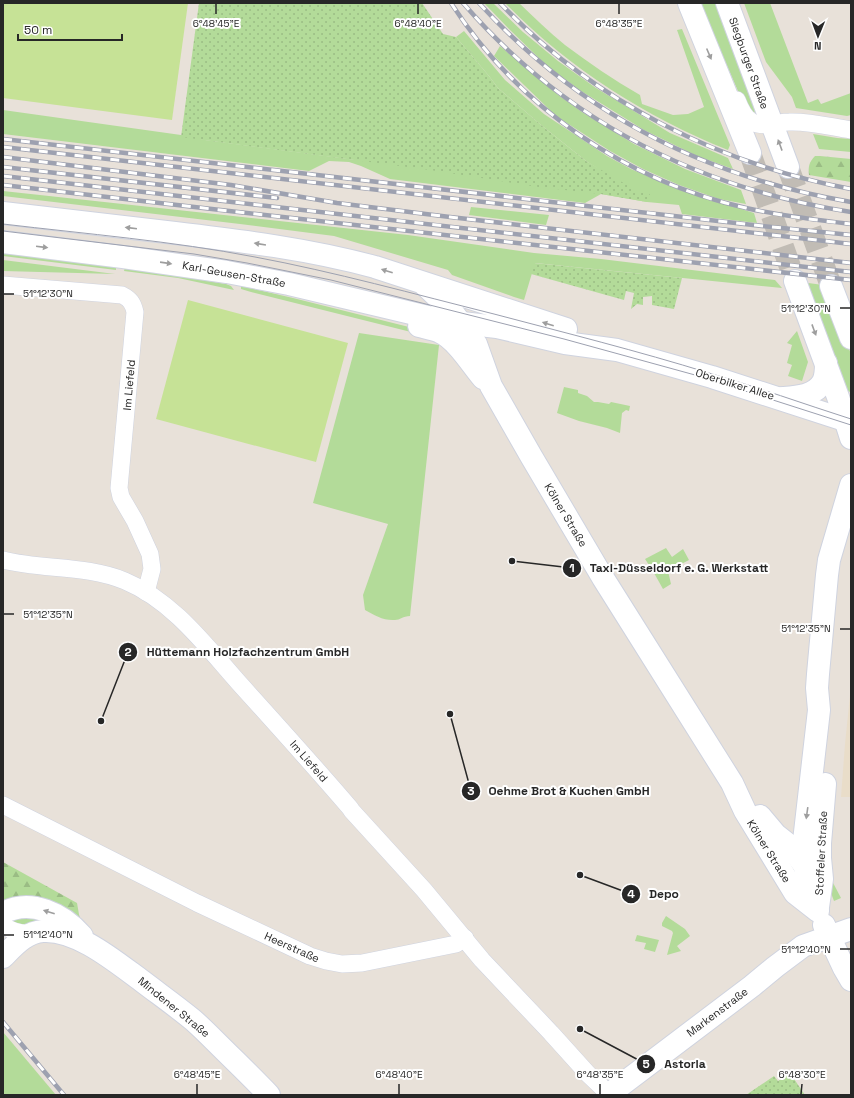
<svg xmlns="http://www.w3.org/2000/svg" width="854" height="1098" viewBox="0 0 854 1098" font-family="'Space Grotesk',sans-serif">
<style>
.education{fill:#e9ddc9}
.grass{fill:#b3db99}
.forest{fill:url(#forest-firs)}
.park{fill:url(#park-dots)}
.pitch{fill:#c6e296}
.lines{fill:none;stroke-linecap:round;stroke-linejoin:round}
.secondary-tunnel{stroke:#c1bcb5;stroke-width:22;stroke-dasharray:22 11;stroke-linecap:butt}
.street-casing{stroke:#cfd3df;stroke-width:18}
.secondary-casing{stroke:#cfd3df;stroke-width:24}
.street{stroke:#fff;stroke-width:17}
.secondary{stroke:#fff;stroke-width:22}
.tram{stroke:#9da1b0;stroke-width:1}
.rail-casing{stroke:#9da1b0;stroke-width:4.5}
.rail{stroke:#fff;stroke-width:3;stroke-dasharray:9;stroke-linecap:butt}
.oneway{fill:#9e9e9e}
.ticks{fill:none;stroke:#272727;stroke-width:1.5}
.labels{text-anchor:middle;dominant-baseline:central;stroke-width:4;stroke-linejoin:round;paint-order:stroke}
.street-label{font-size:11px;fill:#272727;stroke:#fff}
.ticks-label{font-size:10px;text-anchor:middle;fill:#272727;stroke:#fff;stroke-width:4;stroke-linejoin:round;paint-order:stroke}
.leader{fill:none;stroke:#272727;stroke-width:1.5}
.callout-dot{fill:#272727;stroke:#fff;stroke-width:1.5}
.mark-label{font-size:12px;text-anchor:middle;font-weight:bold;fill:#fff}
.callout-label{font-size:12px;text-anchor:middle;font-weight:bold;fill:#272727;stroke:#fff;stroke-width:4;stroke-linejoin:round;paint-order:stroke}
</style>
<defs>
<pattern id="forest-firs" width="22" height="20" patternUnits="userSpaceOnUse"><rect width="22" height="20" fill="#b3db99"/><path d="M5 1l3.5 6h-7zM16 11l3.5 6h-7z" fill="#9abc84"/></pattern>
<pattern id="park-dots" width="8" height="8" patternUnits="userSpaceOnUse"><rect width="8" height="8" fill="#b3db99"/><path d="M2 2h.1M6 6h.1" fill="none" stroke="#9abc84" stroke-width="1.8" stroke-linecap="round"/></pattern>
</defs>
<rect width="100%" height="100%" fill="#e8e1d9"/>
<path class="education" d="M851,686v111h-10l4,-53z"/>
<g class="grass">
<path d="M484,3h9l30,29 35,29 38,27 74,45 58,25 5,11 -36,-13 -53,-26 -63,-39 -35,-26 -37,-36z"/>
<path d="M505,3h14c15,14 30,29 46,42 24,18 49,35 75,50l2,9 31,11 15,-1 16,-7 -27,-77 5,-1 48,116 -2,5c-83,-33 -161,-83 -223,-147z"/>
<path d="M695,3h26l38,109c-7,2 -10,-3 -15,-7l-32,-74z"/>
<path d="M744,3h26l38,100 10,-4 3,5 30,-11v22l-4,1 -51,-8 -4,-11 -26,-35z"/>
<path d="M464,31l41,49 39,34 63,42 24,13 46,20 77,24 3,10 -75,-9 -3,-9 -32,-3 -46,-8 -16,9 -195,-24 -29,-13 -12,-4 -20,-1 -20,10 -306,-37v-24l178,25 24,5 151,20 10,-5 231,13 -11,-7 -45,-36 -43,-37 -9,-12 -33,-39z"/>
<path d="M500,46l57,48 25,18 52,32 51,25 56,21 5,14 -27,-5 -40,-14 -36,-16 -33,-18 -54,-35 -62,-60z"/>
<path d="M813,134l24,4 14,1v13l-32,-3z"/>
<path d="M3,191l405,44 126,18 67,6 174,21 7,8 -247,-25 -11,37 -10,-3 -62,-22 -4,-5 -114,-34 -94,-12 -237,-28z"/>
<path d="M471,207l78,8 -3,10 -77,-10z"/>
<path d="M3,253l113,13v4l-113,-14z"/>
<path d="M3,260l112,14 -112,-3z"/>
<path d="M125,267l101,17 5,2 3,4 -56,-12 -54,-7z"/>
<path d="M801,282l22,3 28,69v38l-9,-2z"/>
<path d="M241,286l52,12 128,32 -2,4 -168,-42 -10,-3z"/>
<path d="M797,331l11,31 -6,19 -14,-5 4,-11 -5,-2 5,-18 -5,-2z"/>
<path d="M359,333l80,12 -29,271c-7,0 -10,4 -15,4 -11,1 -21,-5 -30,-10l-2,-15 25,-71 -75,-21z"/>
<path d="M564,387l14,3v3l9,3 7,6h4l11,2 2,-2 19,4 -1,5 -3,-1 -4,3 -2,20 -13,-5 -28,-7 -22,-8z"/>
<path d="M666,548l6,9 11,-8 6,11 -21,11 3,13 -8,5 -9,-16 2,-2 -4,-7 -3,1 -4,-6z"/>
<path d="M830,877l11,21 -7,3 -3,-8 -3,-15z"/>
<path d="M666,916l19,13 5,7 -13,10 4,5 -14,4 6,-22 -1,-2 -10,-5v-3z"/>
<path d="M12,917h35l-20,9 -17,-4z"/>
<path d="M637,935l22,5 -4,12 -11,-3 2,-6 -11,-2z"/>
<path d="M3,1032l53,63h-53z"/>
</g>
<g class="forest">
<path d="M815,156h5l31,3v23l-42,-7c-1,-8 0,-13 6,-19z"/>
<path d="M3,862l74,41 3,17 -77,-19z"/>
</g>
<g class="park">
<path d="M199,3h223l21,31 13,3 33,39 9,12 43,37 45,36 53,31 11,2 -3,8 -46,-8 -63,-7 -108,-17 -249,-33z"/>
<path d="M534,263l148,15 -8,31 -22,-4v-9l-9,1v8l-6,-1 -6,5 3,-16 -8,-2 -2,9 -93,-26z"/>
<path d="M790,1073l15,22h-59l28,-19 4,5z"/>
</g>
<g class="pitch">
<path d="M3,3h185l-16,117 -169,-22z"/>
<path d="M188,300l160,43 -32,119 -160,-43z"/>
</g>
<g class="lines">
<g class="secondary-tunnel">
<path d="M750,153l45,128"/>
<path d="M788,167l43,119"/>
</g>
<defs>
<g id="street">
<path d="M737,100c3,8 8,18 15,22 11,6 26,0 37,0 21,-1 42,5 62,8"/>
<path d="M3,285l119,10c8,4 11,8 13,17l-16,176 2,9 14,24 15,33 2,15 -6,23"/>
<path d="M3,560c40,10 83,5 122,21 48,20 81,65 114,102 38,42 75,83 111,125l2,3 72,79 58,70 69,73 37,41 22,21"/>
<path d="M3,805l194,98 113,53 16,5 16,3 20,-1 94,-19 9,-6"/>
<path d="M3,925c9,7 18,9 29,8"/>
</g>
<g id="secondary">
<path d="M689,3l61,150"/>
<path d="M727,3l61,164"/>
<path d="M3,213c57,7 115,13 172,20 67,8 134,16 200,34l191,62"/>
<path d="M3,242l120,15 104,15 62,12 139,33 34,6 35,4 68,16 52,7 95,27 139,45"/>
<path d="M795,281l43,116 13,41"/>
<path d="M424,284l27,26 25,34 15,42 40,70 72,122 129,205 13,28 50,82 23,18"/>
<path d="M831,286l20,52"/>
<path d="M419,326c7,2 15,3 21,6 17,8 31,32 43,46"/>
<path d="M783,398c14,-1 32,-2 40,-16 3,-6 3,-13 3,-19"/>
<path d="M760,816l16,19 14,11 17,23"/>
<path d="M818,907l4,-28 -2,-21v-15l5,-59"/>
<path d="M817,909l-11,-29 -2,-39 15,-131 -2,-22 1,-14 9,-99 2,-15 22,-75"/>
<path d="M3,913c28,-15 60,1 79,23"/>
<path d="M824,925l20,43 7,12"/>
<path d="M3,957c11,-11 23,-25 40,-26 34,-2 73,31 99,50 17,13 34,25 51,39 8,7 16,15 24,23 17,17 35,34 52,52"/>
<path d="M608,1095l144,-109 23,-19 28,-21 48,-17"/>
</g>
</defs>
<use href="#street" class="street-casing"/>
<use href="#secondary" class="secondary-casing"/>
<use href="#street" class="street"/>
<use href="#secondary" class="secondary"/>
<g class="tram">
<path d="M3,224c84,10 169,17 252,33 80,15 159,37 239,57 72,19 144,37 215,59 48,14 95,31 142,46"/>
<path d="M3,231l191,23 53,9 84,17 233,59 131,36 156,50"/>
</g>
<defs>
<g id="rail">
<path d="M451,3c67,104 175,178 295,205 35,8 70,12 105,16"/>
<path d="M463,3c102,118 235,185 388,209"/>
<path d="M479,3c100,110 225,174 372,199"/>
<path d="M500,3c93,98 219,161 351,186"/>
<path d="M3,139l750,86 98,10"/>
<path d="M3,147l848,97"/>
<path d="M3,157l228,28 106,18 113,14 401,46"/>
<path d="M3,167l274,31"/>
<path d="M3,176l848,96"/>
<path d="M3,185l235,27 613,68"/>
<path d="M3,1022l61,73"/>
</g>
</defs>
<use href="#rail" class="rail-casing"/>
<use href="#rail" class="rail"/>
</g>
<defs><path id="oneway-solid" d="M-6-.8H1V-3.2L6.5 0L1 3.2V.8H-6Z"/></defs>
<g class="oneway">
<use href="#oneway-solid" transform="translate(709 54) rotate(67)"/>
<use href="#oneway-solid" transform="translate(780 145) rotate(-110)"/>
<use href="#oneway-solid" transform="translate(131 228) rotate(-173)"/>
<use href="#oneway-solid" transform="translate(260 244) rotate(-171)"/>
<use href="#oneway-solid" transform="translate(42 247) rotate(7)"/>
<use href="#oneway-solid" transform="translate(166 263) rotate(8)"/>
<use href="#oneway-solid" transform="translate(387 271) rotate(-162)"/>
<use href="#oneway-solid" transform="translate(548 324) rotate(-163)"/>
<use href="#oneway-solid" transform="translate(814 330) rotate(70)"/>
<use href="#oneway-solid" transform="translate(807 813) rotate(98)"/>
<use href="#oneway-solid" transform="translate(49 912) rotate(-162)"/>
</g>
<path class="ticks" d="M216,14v-10M418,14v-10M619,14v-10M4,294h10M840,308h10M4,614h10M840,629h10M4,935h10M840,949h10M197,1094v-10M399,1094v-10M600,1094v-10M801,1094l1,-10"/>
<g class="labels">
<g class="street-label">
<text transform="translate(749 63) rotate(70)">Siegburger Straße</text>
<text transform="translate(234 274) rotate(10)">Karl-Geusen-Straße</text>
<text transform="translate(735 384) rotate(17)">Oberbilker Allee</text>
<text transform="translate(129 385) rotate(-85)">Im Liefeld</text>
<text transform="translate(566 515) rotate(59)">Kölner Straße</text>
<text transform="translate(309 761) rotate(49)">Im Liefeld</text>
<text transform="translate(769 851) rotate(58)">Kölner Straße</text>
<text transform="translate(821 853) rotate(-87)">Stoffeler Straße</text>
<text transform="translate(292 947) rotate(24)">Heerstraße</text>
<text transform="translate(174 1007) rotate(39)">Mindener Straße</text>
<text transform="translate(717 1012) rotate(-37)">Markenstraße</text>
</g>
</g>
<g class="ticks-label">
<text x="216" y="27">6°48'45"E</text>
<text x="418" y="27">6°48'40"E</text>
<text x="619" y="27">6°48'35"E</text>
<text x="48" y="297">51°12'30"N</text>
<text x="806" y="312">51°12'30"N</text>
<text x="48" y="618">51°12'35"N</text>
<text x="806" y="632">51°12'35"N</text>
<text x="48" y="938">51°12'40"N</text>
<text x="806" y="953">51°12'40"N</text>
<text x="197" y="1078">6°48'45"E</text>
<text x="399" y="1078">6°48'40"E</text>
<text x="600" y="1078">6°48'35"E</text>
<text x="802" y="1078">6°48'30"E</text>
</g>
<path class="leader" d="M512 561L572 568M101 721L128 652M450 714L471 791M580 875L631 894M580 1029L646 1064"/>
<g class="callout-dot">
<circle cx="512" cy="561" r="4"/>
<circle cx="101" cy="721" r="4"/>
<circle cx="450" cy="714" r="4"/>
<circle cx="580" cy="875" r="4"/>
<circle cx="580" cy="1029" r="4"/>
<circle cx="572" cy="568" r="10"/>
<circle cx="128" cy="652" r="10"/>
<circle cx="471" cy="791" r="10"/>
<circle cx="631" cy="894" r="10"/>
<circle cx="646" cy="1064" r="10"/>
</g>
<g class="mark-label">
<text x="572" y="572">1</text>
<text x="128" y="656">2</text>
<text x="471" y="795">3</text>
<text x="631" y="898">4</text>
<text x="646" y="1068">5</text>
</g>
<g class="callout-label">
<text x="679" y="572">Taxi-Düsseldorf e. G. Werkstatt</text>
<text x="248" y="656">Hüttemann Holzfachzentrum GmbH</text>
<text x="569" y="795">Oehme Brot &amp; Kuchen GmbH</text>
<text x="664" y="898">Depo</text>
<text x="685" y="1068">Astoria</text>
</g>
<rect width="854" height="1098" fill="none" stroke="#272727" stroke-width="8"/>
<g transform="translate(818 36) rotate(181)" stroke="#ffffff" stroke-width="3" paint-order="stroke">
<path d="M0-3L7 15L0 10L-7 15Z" fill="#272727"/>
<text y="-6" font-size="11" font-weight="bold" text-anchor="middle" fill="#272727">N</text>
</g>
<path d="M18 34v6h104v-6" fill="none" stroke="#272727" stroke-width="2"/>
<text x="24" y="34" font-size="12" fill="#272727" stroke="#ffffff" stroke-width="3" paint-order="stroke">50 m</text>
</svg>
